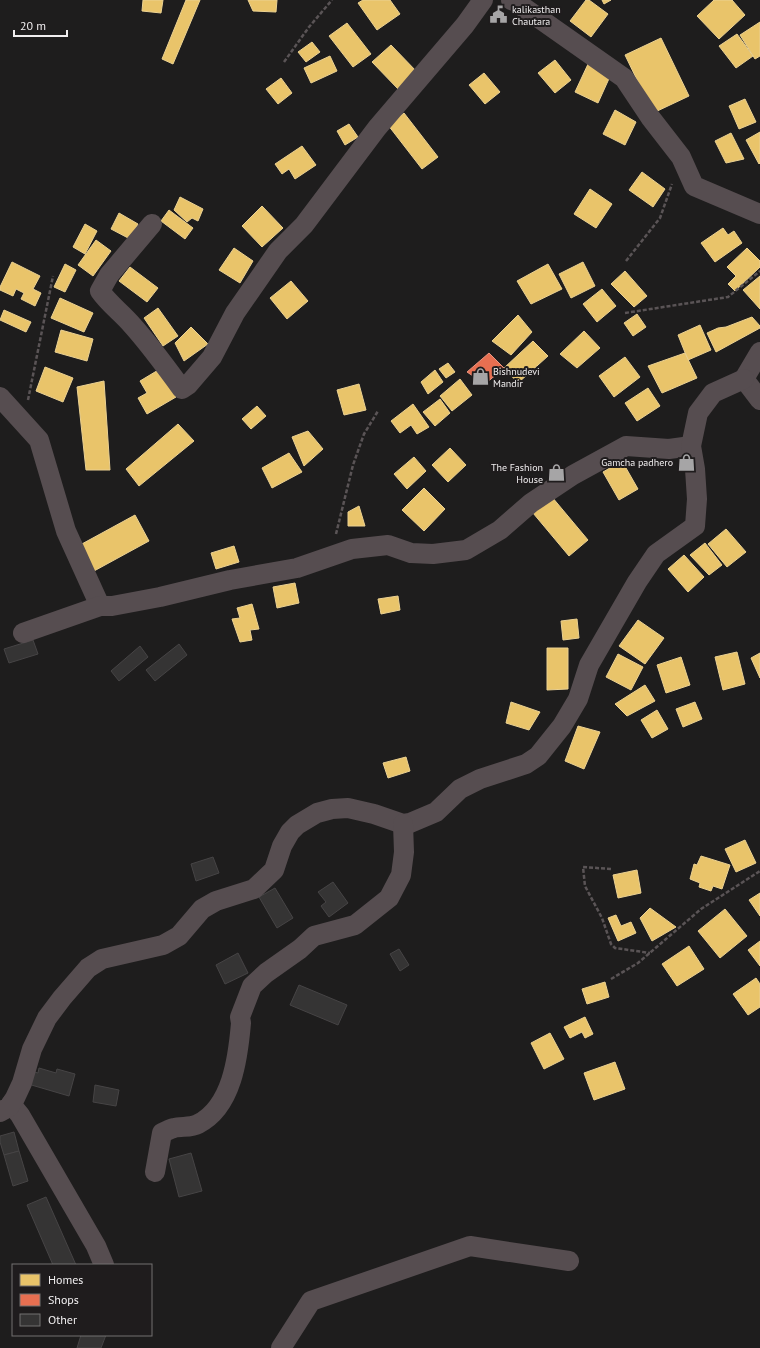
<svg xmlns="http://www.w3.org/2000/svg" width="760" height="1348" viewBox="0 0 760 1348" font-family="'PT Sans',sans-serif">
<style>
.homes{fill:#e9c46a;stroke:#ebd192}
.shops{fill:#e76f51;stroke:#ea9580}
.building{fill:#353434;stroke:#464445}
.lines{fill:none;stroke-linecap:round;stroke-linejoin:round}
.path{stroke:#5a5456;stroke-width:2.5;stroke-dasharray:4 2;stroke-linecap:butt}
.minor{stroke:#564d50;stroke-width:20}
.labels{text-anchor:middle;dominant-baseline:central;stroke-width:4;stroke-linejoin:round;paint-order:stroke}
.poi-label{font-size:10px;fill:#f0eeef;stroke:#1f1c1d;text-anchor:start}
</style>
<rect width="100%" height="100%" fill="#1e1d1d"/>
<g class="homes">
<path d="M143,0h20l-2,13 -19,-2z"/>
<path d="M186,0h14l-27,64 -11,-5z"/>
<path d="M248,0h29l-1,12 -23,-1z"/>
<path d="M363,0h27l10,14 -23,16 -19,-27z"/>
<path d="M586,0h3l19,14 -17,23 -21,-16z"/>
<path d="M602,0h9l-7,4z"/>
<path d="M714,0h18l13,15 -26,24 -22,-23z"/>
<path d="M760,22v34l-5,3 -15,-24z"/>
<path d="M347,23l24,31 -18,13 -24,-31z"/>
<path d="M737,34l16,22 -17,12 -17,-22z"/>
<path d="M661,38l28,58 -36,17 -28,-58z"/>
<path d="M312,42l8,10 -14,10 -8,-10z"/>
<path d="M391,45l27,28 -19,17 -27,-28z"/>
<path d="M330,56l7,15 -26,12 -7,-15z"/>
<path d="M555,60l16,20 -16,13 -17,-20z"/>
<path d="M589,62l23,10 -14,31 -23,-11z"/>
<path d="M484,73l16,19 -15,12 -16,-19z"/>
<path d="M281,78l11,15 -14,11 -12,-15z"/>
<path d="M745,99l11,23 -17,7 -10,-23z"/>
<path d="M615,110l21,12 -11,23 -22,-11z"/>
<path d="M404,113l34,44 -16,12 -34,-44z"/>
<path d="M349,124l9,13 -13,8 -8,-14z"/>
<path d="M760,132v31l-1,1 -13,-24z"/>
<path d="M731,133l13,26 -18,4 -11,-22z"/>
<path d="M302,146l14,19 -21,14 -6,-10 -7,5 -7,-10z"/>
<path d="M642,172l23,17 -12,18 -24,-17z"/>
<path d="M590,189l22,15 -16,24 -22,-14z"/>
<path d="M180,197l23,12 -5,12 -6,-3 -5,4 -13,-12z"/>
<path d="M262,206l21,22 -21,19 -20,-21z"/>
<path d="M169,210l24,18 -8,11 -24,-18z"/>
<path d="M119,213l19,11 -8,15 -19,-10z"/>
<path d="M85,224l12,7 -12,23 -12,-7z"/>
<path d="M723,228l5,7 6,-4 8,12 -27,19 -14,-19z"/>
<path d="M96,240l15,11 -18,25 -15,-11z"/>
<path d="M234,248l19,13 -13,22 -21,-13z"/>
<path d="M747,248l13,13v6l-25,24 -7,-7 8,-8 -9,-9z"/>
<path d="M12,262l28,14 -7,13 8,4 -6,13 -14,-7 3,-6 -8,-4 -3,7 -13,-6v-3z"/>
<path d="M583,262l12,24 -24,12 -12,-24z"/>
<path d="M65,264l11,6 -11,22 -11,-5z"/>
<path d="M548,264l14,25 -31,15 -14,-23z"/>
<path d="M130,267l28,21 -11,14 -28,-21z"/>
<path d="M625,271l22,25 -13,11 -23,-23z"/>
<path d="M760,276v33l-17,-19z"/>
<path d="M291,281l17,20 -21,18 -17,-21z"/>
<path d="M602,289l14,17 -19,16 -14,-18z"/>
<path d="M60,298l33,15 -9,19 -33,-14z"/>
<path d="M158,308l20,28 -15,10 -19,-28z"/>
<path d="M4,310l27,12 -5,10 -26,-12z"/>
<path d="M637,314l9,13 -13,9 -9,-13z"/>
<path d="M518,315l14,17 -21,23 -19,-14z"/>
<path d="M752,317l8,9v2l-44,24 -9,-19 11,-5 8,-1z"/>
<path d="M700,325l11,25 -23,10 -10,-25z"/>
<path d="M191,327l17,17 -24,17 -9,-18z"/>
<path d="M61,330l32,9 -6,22 -32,-9z"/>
<path d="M584,331l16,17 -23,20 -17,-14z"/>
<path d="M533,341l15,15 -30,27 -14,-15z"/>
<path d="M685,353l12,25 -35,15 -14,-27z"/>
<path d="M625,357l15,20 -26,20 -15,-21z"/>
<path d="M448,363l7,9 -9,6 -7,-9z"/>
<path d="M45,367l28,11 -10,24 -27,-11z"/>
<path d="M160,369l16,28 -29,17 -9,-16 9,-5 -7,-12z"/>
<path d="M435,370l8,12 -15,12 -7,-12z"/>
<path d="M460,379l12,16 -20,16 -12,-15z"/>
<path d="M104,381l6,89h-24l-9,-83z"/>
<path d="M359,384l7,26 -22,5 -7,-25z"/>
<path d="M648,388l12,18 -23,15 -12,-18z"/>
<path d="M440,399l10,14 -15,13 -12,-14z"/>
<path d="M413,404l16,23 -12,7 -6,-9 -11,8 -9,-12z"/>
<path d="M257,406l9,10 -15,13 -9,-10z"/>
<path d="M178,424l16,17 -55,45 -13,-17z"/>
<path d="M308,431l15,18 -19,17 -12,-29z"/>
<path d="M450,448l16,17 -18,17 -16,-17z"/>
<path d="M289,453l13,19 -30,16 -10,-20z"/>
<path d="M414,457l12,14 -19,18 -13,-15z"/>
<path d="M622,461l16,28 -19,11 -16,-28z"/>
<path d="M424,488l21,21 -21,22 -22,-21z"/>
<path d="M552,497l36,43 -19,16 -36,-43z"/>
<path d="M359,506l6,20h-17v-14z"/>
<path d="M135,515l14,26 -55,30 -14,-26z"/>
<path d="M726,529l20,23 -19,15 -19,-23z"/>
<path d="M705,543l17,22 -13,10 -19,-20z"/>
<path d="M234,546l5,16 -23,7 -5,-16z"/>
<path d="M684,555l20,22 -16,15 -20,-23z"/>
<path d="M295,583l4,20 -22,5 -4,-21z"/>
<path d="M398,596l2,14 -19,4 -3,-15z"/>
<path d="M252,604l7,25 -9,1 2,10 -12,2 -8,-23 8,-1 -3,-10z"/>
<path d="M577,619l2,19 -16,2 -2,-19z"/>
<path d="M638,620l26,18 -19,26 -26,-18z"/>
<path d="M547,648h21v41l-21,1z"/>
<path d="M737,652l8,32 -22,6 -8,-33z"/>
<path d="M760,653v25l-9,-20z"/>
<path d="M618,654l25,13 -12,23 -25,-13z"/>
<path d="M681,657l9,28 -24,8 -9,-28z"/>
<path d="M645,685l10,16 -28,15 -12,-12z"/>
<path d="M511,702l29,10 -11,18 -23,-7z"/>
<path d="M695,702l7,17 -19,8 -7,-18z"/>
<path d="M657,710l11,19 -16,9 -11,-18z"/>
<path d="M578,726l22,6 -16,37 -19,-8z"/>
<path d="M406,757l4,14 -22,7 -5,-15z"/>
<path d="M745,840l11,23 -20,9 -11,-23z"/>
<path d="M701,856l29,9 -8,24 -9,-3 -2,5 -12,-4 1,-4 -10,-4 4,-15 3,1z"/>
<path d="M637,870l4,23 -23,5 -5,-23z"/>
<path d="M760,893v23l-11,-16z"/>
<path d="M650,908l26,19 -24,14 -12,-23z"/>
<path d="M725,909l22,27 -27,22 -22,-27z"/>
<path d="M616,915l5,11 10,-4 5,11 -18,8 -10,-23z"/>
<path d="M760,941v25l-12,-16z"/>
<path d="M689,946l15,23 -27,17 -15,-22z"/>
<path d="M756,978l4,6v23l-12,8 -15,-21z"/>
<path d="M605,982l4,15 -22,7 -5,-15z"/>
<path d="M585,1017l8,17 -8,4 -3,-6 -12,6 -6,-11z"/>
<path d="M550,1033l14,26 -20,10 -13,-26z"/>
<path d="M615,1062l10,27 -31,11 -10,-27z"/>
</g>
<path class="shops" d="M489,353l15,15 -19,16 -18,-12z"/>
<g class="building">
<path d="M33,640l5,14 -29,9 -5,-14z"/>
<path d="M179,644l8,11 -32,26 -9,-11z"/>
<path d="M140,646l8,11 -29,24 -8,-10z"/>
<path d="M213,857l6,16 -23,8 -5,-17z"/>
<path d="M333,882l15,21 -19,14 -8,-11 5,-4 -8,-10z"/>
<path d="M275,888l18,30 -16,10 -18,-31z"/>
<path d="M399,949l10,16 -9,6 -10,-17z"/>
<path d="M238,953l10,20 -23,11 -9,-19z"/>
<path d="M299,985l48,20 -9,20 -48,-20z"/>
<path d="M39,1068l17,5 1,-4 18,5 -6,22 -41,-12 3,-13 7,2z"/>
<path d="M95,1085l24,5 -3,16 -23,-4z"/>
<path d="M14,1132l5,19 -15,4 -4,-13v-6z"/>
<path d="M19,1151l9,30 -15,5 -9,-31z"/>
<path d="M191,1153l11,38 -23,6 -10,-38z"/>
<path d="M46,1197l30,68h-23l-26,-60z"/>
<path d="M81,1335h25l-5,13h-24z"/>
</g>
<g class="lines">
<g class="path">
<path d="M284,62l25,-35 23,-27"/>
<path d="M626,261l34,-43 12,-34"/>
<path d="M625,313l103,-16 32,-26"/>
<path d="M28,400l25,-124"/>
<path d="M336,534l17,-69 11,-31 14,-23"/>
<path d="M611,869l-28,-2 2,19 17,32 9,26 4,4 35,5"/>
<path d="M611,979l27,-16 63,-54 59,-38"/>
</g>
<g class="minor">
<path d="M511,0l5,2 108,76 26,39 31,40 13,29 66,28"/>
<path d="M152,224l-43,51 -9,16c9,13 22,22 32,34 18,20 34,42 50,64l6,-4 24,-28 23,-44 43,-62 26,-26 73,-97 88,-103 18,-25"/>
<path d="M760,352l-16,27 16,21"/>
<path d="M0,397l39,43 27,91 34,75"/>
<path d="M23,633l77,-27h12l48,-9 70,-17 67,-12 55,-19 36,-4 23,8 22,1 33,-4 34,-20 31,-27 42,-28 53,-29 43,3 22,-3"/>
<path d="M11,1104l9,11 76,131 8,19"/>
<path d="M0,1112l9,-5 6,-9 7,-15 10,-34 15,-31 15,-20 26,-30 14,-9 61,-14 16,-9 23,-27 14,-8 38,-12 20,-19 8,-24 8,-14 7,-7 20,-12 15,-4 16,-1 26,6 29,10 7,-1 26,-11 24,-23 20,-10 46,-15 12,-8 24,-30 16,-27 11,-34 48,-83 19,-28 39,-28 2,-27 -2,-30 -4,-23 7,-33 15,-20 31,-14"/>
<path d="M155,1172l7,-39c4,-2 8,-4 12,-5 7,-2 17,0 24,-4 34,-17 40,-66 43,-101l-1,-6 12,-31 14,-13 34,-24 14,-13 41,-11 34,-27 12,-23 3,-23 -1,-28"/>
<path d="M281,1348l30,-47 159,-55 99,15"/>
</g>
</g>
<defs>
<symbol id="civic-bare" viewBox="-9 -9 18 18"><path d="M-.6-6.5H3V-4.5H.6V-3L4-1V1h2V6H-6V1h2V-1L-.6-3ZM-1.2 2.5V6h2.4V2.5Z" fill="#a6a5a6" stroke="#1f1c1d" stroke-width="2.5" paint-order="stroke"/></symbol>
<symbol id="shop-bare" viewBox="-9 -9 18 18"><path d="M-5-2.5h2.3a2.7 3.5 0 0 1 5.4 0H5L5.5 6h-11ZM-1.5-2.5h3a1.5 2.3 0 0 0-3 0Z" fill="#a6a5a6" stroke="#1f1c1d" stroke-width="2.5" paint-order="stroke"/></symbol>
</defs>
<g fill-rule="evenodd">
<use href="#civic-bare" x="486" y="2" width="25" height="25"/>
<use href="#shop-bare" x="468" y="364" width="25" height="25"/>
<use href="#shop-bare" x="674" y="450" width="25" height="25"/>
<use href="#shop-bare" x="544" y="460" width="25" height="25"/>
</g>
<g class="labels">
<g class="poi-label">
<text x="512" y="9">kalikasthan<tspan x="512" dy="12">Chautara</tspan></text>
<text x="493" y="371">Bishnudevi<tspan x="493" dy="12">Mandir</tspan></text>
<text x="673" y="462" text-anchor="end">Gamcha padhero</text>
<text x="543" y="467" text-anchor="end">The Fashion<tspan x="543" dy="12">House</tspan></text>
</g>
</g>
<rect x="12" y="1264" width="140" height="72" fill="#1f1c1d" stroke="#737071"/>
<rect x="20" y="1274" width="20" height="12" fill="#e9c46a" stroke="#737071"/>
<text x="48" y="1284" font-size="12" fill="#f0eeef">Homes</text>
<rect x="20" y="1294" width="20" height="12" fill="#e76f51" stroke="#737071"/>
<text x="48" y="1304" font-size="12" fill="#f0eeef">Shops</text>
<rect x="20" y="1314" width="20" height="12" fill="#353434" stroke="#737071"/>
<text x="48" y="1324" font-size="12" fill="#f0eeef">Other</text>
<path d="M14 30v6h53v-6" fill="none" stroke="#f0eeef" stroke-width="2"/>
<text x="20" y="30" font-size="12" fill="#f0eeef" stroke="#1f1c1d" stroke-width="3" paint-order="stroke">20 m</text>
</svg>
